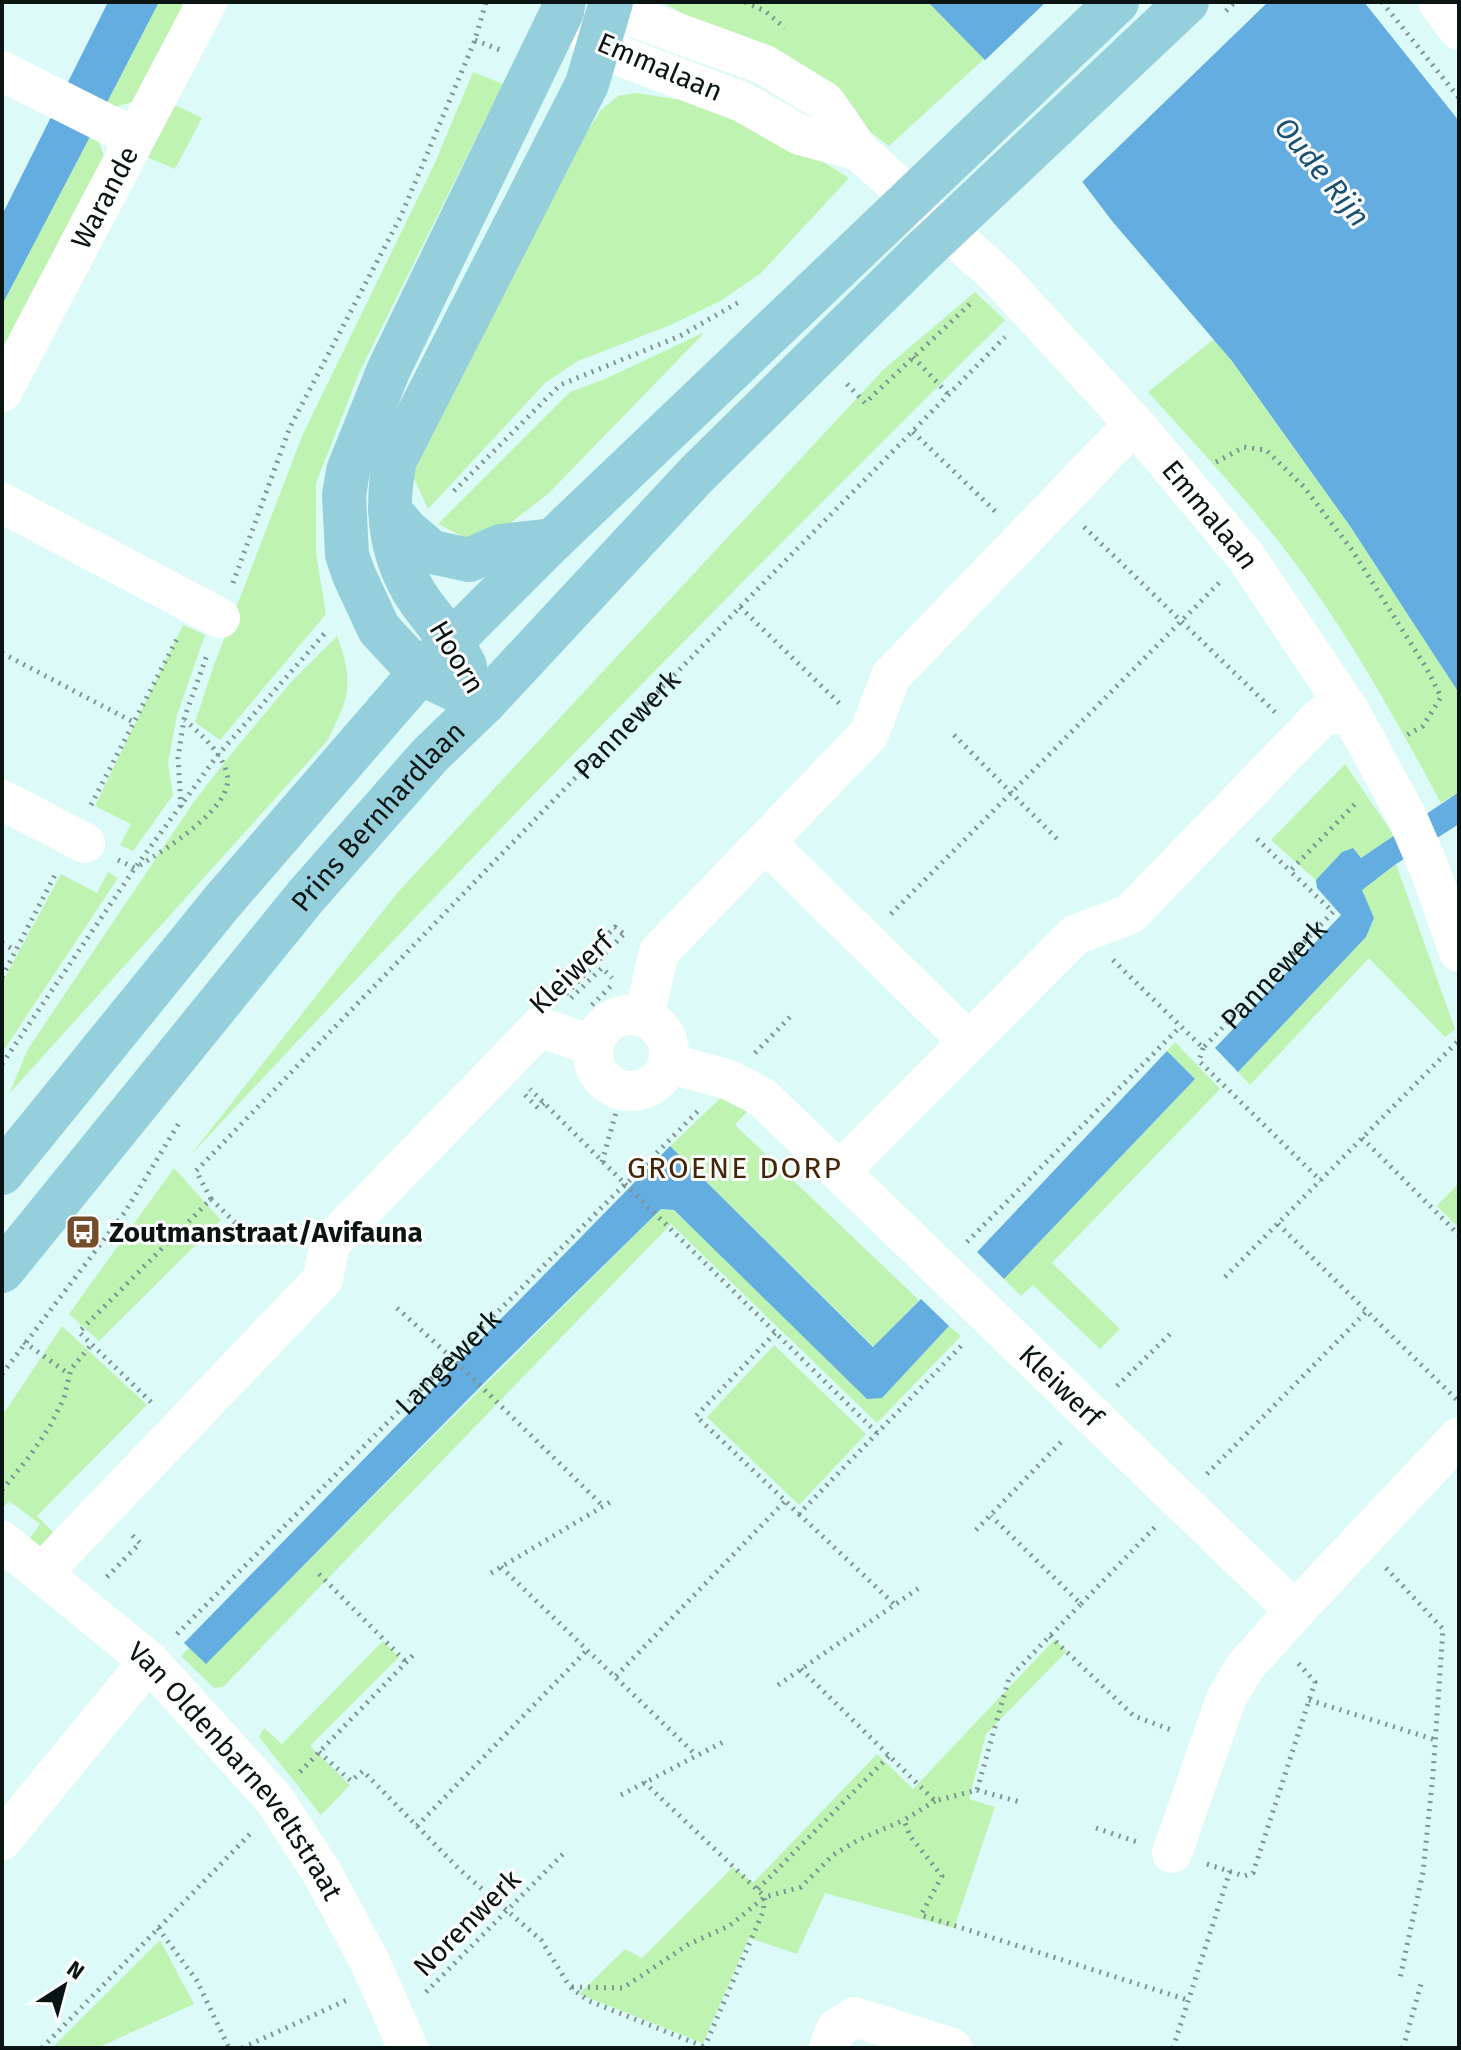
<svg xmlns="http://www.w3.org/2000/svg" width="1461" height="2050" viewBox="0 0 1461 2050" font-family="'Fira Sans',sans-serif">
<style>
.green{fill:#bef3b1}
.water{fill:#63ade0}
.pier{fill:#dcfbf8}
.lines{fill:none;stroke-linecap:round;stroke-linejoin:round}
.path{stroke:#7e9492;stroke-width:5;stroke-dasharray:2 6;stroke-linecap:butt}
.minor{stroke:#fff;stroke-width:40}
.major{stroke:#95cfdc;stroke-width:44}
.labels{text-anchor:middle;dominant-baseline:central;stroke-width:6;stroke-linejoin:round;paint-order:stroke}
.street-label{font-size:28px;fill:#091413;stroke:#fff}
.poi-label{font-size:28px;font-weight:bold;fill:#091413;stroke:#fff;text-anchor:start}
.water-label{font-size:30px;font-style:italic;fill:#195173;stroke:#fff}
.neighbourhood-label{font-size:30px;letter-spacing:2px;fill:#432608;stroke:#fff}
</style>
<rect width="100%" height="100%" fill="#dcfbf8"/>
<g class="green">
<path d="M159,2h28l-47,98 -37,10z"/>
<path d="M662,2h274l48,57 -95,87 -98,-73z"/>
<path d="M473,72l30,12 -143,287 -44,112v70l10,61 -106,126 -25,-18 19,-57 89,-231 131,-269z"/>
<path d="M636,93l46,7 96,34 71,44 -88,95 -39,27 -49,24 -95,37 -32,21 -118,127 -16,-35 132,-274 57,-90 17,-14z"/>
<path d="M175,105l27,13 -27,51 -28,-12z"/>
<path d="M94,129l13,35 -105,203v-62z"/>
<path d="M975,292l30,28c-277,274 -551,552 -816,837l209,-265 486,-523z"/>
<path d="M705,332l-157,162 -52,40 -23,8 -35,-18 132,-132 35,-13z"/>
<path d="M1214,339l18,22 118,165 109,167v99l-18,11c-41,-76 -84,-154 -135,-225 -47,-66 -104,-126 -158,-186z"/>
<path d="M183,625l22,10 -28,80 -9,48 5,32 -40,56 -13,-6 11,-21 -36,-18z"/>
<path d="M337,636c18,49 12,61 -10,105l-318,353 19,-45 165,-246 38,-49 60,-72z"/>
<path d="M1345,764l50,73 -35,21 -18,-6 -26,28 -45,-40z"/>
<path d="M1396,864l59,165 -10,8 -76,-79 -119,127 -12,-13 128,-135 8,-19 -13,-28z"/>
<path d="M108,872l10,6 -116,175v-70l59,-109 36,19z"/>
<path d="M1175,1042l45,47 -168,174 68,66 -20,20 -67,-64 -12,11 -17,-17 191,-200 -28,-28z"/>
<path d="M726,1093l28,11 -19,21 184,175 -45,47 -204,-201z"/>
<path d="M174,1168l47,52 -122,121 -30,-27z"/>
<path d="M1459,1183v45l-22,-22z"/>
<path d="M661,1209l12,1 209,188 67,-72 12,10 -84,87 -206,-199 -448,463 -9,1 -33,-32 8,-8 17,15z"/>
<path d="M62,1326l85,79 -110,111 24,24 -16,16 -18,-14 13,-18 -31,-23 -7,8v-93z"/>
<path d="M774,1345l92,89 -67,71 -92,-88z"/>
<path d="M1055,1639l12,12 -81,83 -17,65 26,8 -41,121 -129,-35 -28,61 -48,-16 -46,105 -124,-49 46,-45 17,9 91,-91 20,16 124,-129 36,35z"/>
<path d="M383,1641l16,16 -89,89 40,39 -29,30 -62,-78 5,-9 18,16z"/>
<path d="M160,1940l34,64 -97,44h-38l-4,-3z"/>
</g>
<g class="water">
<path d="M108,2h51l-56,108 -39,-20z"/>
<path d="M928,2h436l95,119v572l-109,-167 -118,-165 -120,-140 -78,-103 -50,-59z"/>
<path d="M55,109l39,20 -92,176v-90z"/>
<path d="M1459,792v32l-63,40 -34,26 12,28 -8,19 -128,135 -23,-24 126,-133 -24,-27 -1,-8 26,-28 11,-4 8,10z"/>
<path d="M1167,1051l28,28 -191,200 -27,-27z"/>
<path d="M670,1146l203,201 48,-48 28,27 -67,72 -15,1 -193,-189 -13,-1 -171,168 -284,287 -22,-21z"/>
</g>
<path class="pier" d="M1046,2h222l-188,182 -20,-28 -78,-93z"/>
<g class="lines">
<g class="path">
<path d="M745,2l20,9 20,17"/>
<path d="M1382,2l77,96"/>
<path d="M1226,11l9,-9"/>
<path d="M475,40l25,10"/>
<path d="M913,357l35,37"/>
<path d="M847,384l18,19 107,-101"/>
<path d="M913,432l83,80"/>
<path d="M1216,462l28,-15 22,3 38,37 48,63 75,119 14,28 -18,29 -16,9"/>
<path d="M454,491l106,-106 120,-49 59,-34"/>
<path d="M1084,527l191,185"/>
<path d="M233,583l57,-156 111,-211 74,-176 11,-38"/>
<path d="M740,607l100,97"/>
<path d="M2,653l133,70"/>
<path d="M954,735l106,107"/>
<path d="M91,805l87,-168"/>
<path d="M181,807l-3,-49 6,-39 24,-67"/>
<path d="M1257,839l33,32"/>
<path d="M118,860l17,8"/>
<path d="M140,865c23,-14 96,-59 87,-91 -5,-22 -27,-40 -42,-54"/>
<path d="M891,914l328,-331"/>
<path d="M2,943l14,8"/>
<path id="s1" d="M1113,960l90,88 130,-136 -43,-41 67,-69"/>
<path d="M2,977l55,-106"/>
<path d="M553,990l62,-63 10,8"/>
<path d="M566,994l57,-59"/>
<path d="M571,998l31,-30 10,10"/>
<path d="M592,1005l19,-19"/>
<path d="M1203,1048l-4,13 122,120"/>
<path d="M755,1053l36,-37"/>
<path d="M2,1064l133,-196 82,-112 108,-123"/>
<path d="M525,1095l13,13 6,-5"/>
<path d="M1362,1138l97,97"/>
<path d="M602,1162l20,-71"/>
<path d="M625,1184l252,249"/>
<path d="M623,1187l75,-76"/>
<path d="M211,1199l45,44"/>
<path d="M1278,1224l179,176"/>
<path d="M967,1242l213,-215"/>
<path d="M1225,1277l234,-237"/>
<path d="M397,1308l56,51 150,147"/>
<path d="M775,1333l-79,83 103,98 163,-169"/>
<path d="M24,1342l45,32"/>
<path d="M2,1374l123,-162 54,-89"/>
<path d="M1117,1386l54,-53"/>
<path id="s2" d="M151,1402l-72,-70 132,-133 -15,-28 544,-564 265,-270"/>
<path d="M1207,1474l160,-163"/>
<path d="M2,1490l27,-33 21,-31 14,-28 7,-29 21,-25"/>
<path d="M799,1514l95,90"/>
<path d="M976,1530l86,-89"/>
<path d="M501,1567l195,188"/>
<path d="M1386,1568l57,61 -10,145 -10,98 -23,106"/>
<path d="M491,1573l121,-72"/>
<path d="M319,1574l87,88"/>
<path d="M107,1577l33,-34 -8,-8"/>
<path d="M1081,1604l74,-77"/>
<path id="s3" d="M177,1634l448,-450 -95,-95"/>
<path d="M1050,1636l84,80 40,15"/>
<path d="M801,1669l134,132 42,-11 32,-112 72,-74 -90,-88"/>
<path d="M616,1676l170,-176"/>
<path d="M778,1685l141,-97"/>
<path d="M1309,1700l127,40"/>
<path d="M319,1752l32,29 12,-10 96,98 82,71 29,47 19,14 116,46"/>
<path d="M300,1772l115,-119"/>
<path d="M644,1782l121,115 -2,15 -59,136"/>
<path d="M977,1790l43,12"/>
<path d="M621,1795l102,-53"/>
<path d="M935,1801l-31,19 6,16 32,40 -21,39 267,85"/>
<path d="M417,1826l171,-177"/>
<path d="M1096,1828l41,14"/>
<path d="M1207,1864l37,12 9,-3 62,-191 -17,-19"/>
<path d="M758,1889l131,-133"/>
<path d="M158,1928l39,53 32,67"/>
<path d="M572,1987l51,1 66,-44 40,-18 36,-29 36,-10 32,-32 25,-15 46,-20"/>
<path d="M426,1992l138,-139"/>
<path d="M42,2048l208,-214"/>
<path d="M242,2048l105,-48"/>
<path d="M1173,2048l57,-177"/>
<path d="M1403,2048l18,-64"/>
</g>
<g class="minor">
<path d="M1438,2l21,28"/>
<path id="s4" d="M578,11l31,-3 156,57 60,37 34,49 140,126 139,151 108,129 104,155 57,105 23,53 29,82"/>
<path d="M574,24l25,24 143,54 58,33 59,16"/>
<path d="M2,71l133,67"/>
<path id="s5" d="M2,392l205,-390"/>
<path d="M2,503l218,115"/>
<path d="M2,800l83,43"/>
<path d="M766,843l202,198"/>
<circle cx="631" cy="1053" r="38"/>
<path d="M644,1017l15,-65 210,-218 22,-58 243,-252"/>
<path id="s6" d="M668,1063l61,17 33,17 533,514"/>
<path d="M839,1172l236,-237 55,-21 192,-198 28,-4"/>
<path id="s7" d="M2,1541l147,120 125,138 48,74 48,89 38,86"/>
<path d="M42,1573l281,-294 7,-36 210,-216 53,19"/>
<path d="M2,1840l147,-179"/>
<path d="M1172,1853l54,-154 18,-31 51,-57 164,-174"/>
<path d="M829,2048l7,-19 19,-12 97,31"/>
</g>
<g class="major">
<path d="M390,511l16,19 26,22 37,8 32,-14 52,-6"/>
<path d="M465,666c-12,-24 -27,-41 -43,-62 -31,-43 -38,-93 -27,-144l192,-376 24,-82"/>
<path d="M484,703l-64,-30 -41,-44 -25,-54 -7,-20 -3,-60 4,-24 41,-102 173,-357 2,-10"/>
<path d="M2,1173l220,-271 198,-229 133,-133 564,-538"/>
<path id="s8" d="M2,1271l304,-375 124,-141 54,-52 213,-229 223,-220 267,-252"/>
</g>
</g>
<defs>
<symbol id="bus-square" viewBox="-11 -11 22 22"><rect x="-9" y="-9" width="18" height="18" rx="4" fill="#744e2a" stroke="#fff"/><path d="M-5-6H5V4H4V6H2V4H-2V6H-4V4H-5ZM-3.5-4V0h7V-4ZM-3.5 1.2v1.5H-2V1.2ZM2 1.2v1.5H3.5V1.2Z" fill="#fff"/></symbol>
</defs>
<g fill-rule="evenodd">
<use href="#bus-square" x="63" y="1212" width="40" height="40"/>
</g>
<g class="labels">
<g class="street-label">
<text transform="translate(660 67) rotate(23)">Emmalaan</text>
<text stroke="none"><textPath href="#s5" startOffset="220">Warande</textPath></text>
<text stroke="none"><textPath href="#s4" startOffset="834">Emmalaan</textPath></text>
<text transform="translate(457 657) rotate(59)">Hoorn</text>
<text stroke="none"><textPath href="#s2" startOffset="940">Pannewerk</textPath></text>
<text stroke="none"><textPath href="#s8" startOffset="590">Prins Bernhardlaan</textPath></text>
<text transform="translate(571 973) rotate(-44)">Kleiwerf</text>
<text stroke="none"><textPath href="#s1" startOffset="228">Pannewerk</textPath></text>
<text stroke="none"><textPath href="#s3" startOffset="384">Langewerk</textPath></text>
<text stroke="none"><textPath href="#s6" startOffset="516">Kleiwerf</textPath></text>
<text stroke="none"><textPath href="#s7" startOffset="330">Van Oldenbarneveltstraat</textPath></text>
<text transform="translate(467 1923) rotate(-45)">Norenwerk</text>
</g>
<g class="poi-label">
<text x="109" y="1232">Zoutmanstraat/Avifauna</text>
</g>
<g class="water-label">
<text transform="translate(1322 172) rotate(51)">Oude Rijn</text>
</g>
<g class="neighbourhood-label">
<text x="735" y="1168">GROENE DORP</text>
</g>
</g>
<rect width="1461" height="2050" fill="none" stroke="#091413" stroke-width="8"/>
<g transform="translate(64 1986) rotate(36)" stroke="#ffffff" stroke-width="6" paint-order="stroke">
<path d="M0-6L14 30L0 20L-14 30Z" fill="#091413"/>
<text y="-12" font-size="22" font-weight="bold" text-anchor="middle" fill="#091413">N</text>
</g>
</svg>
